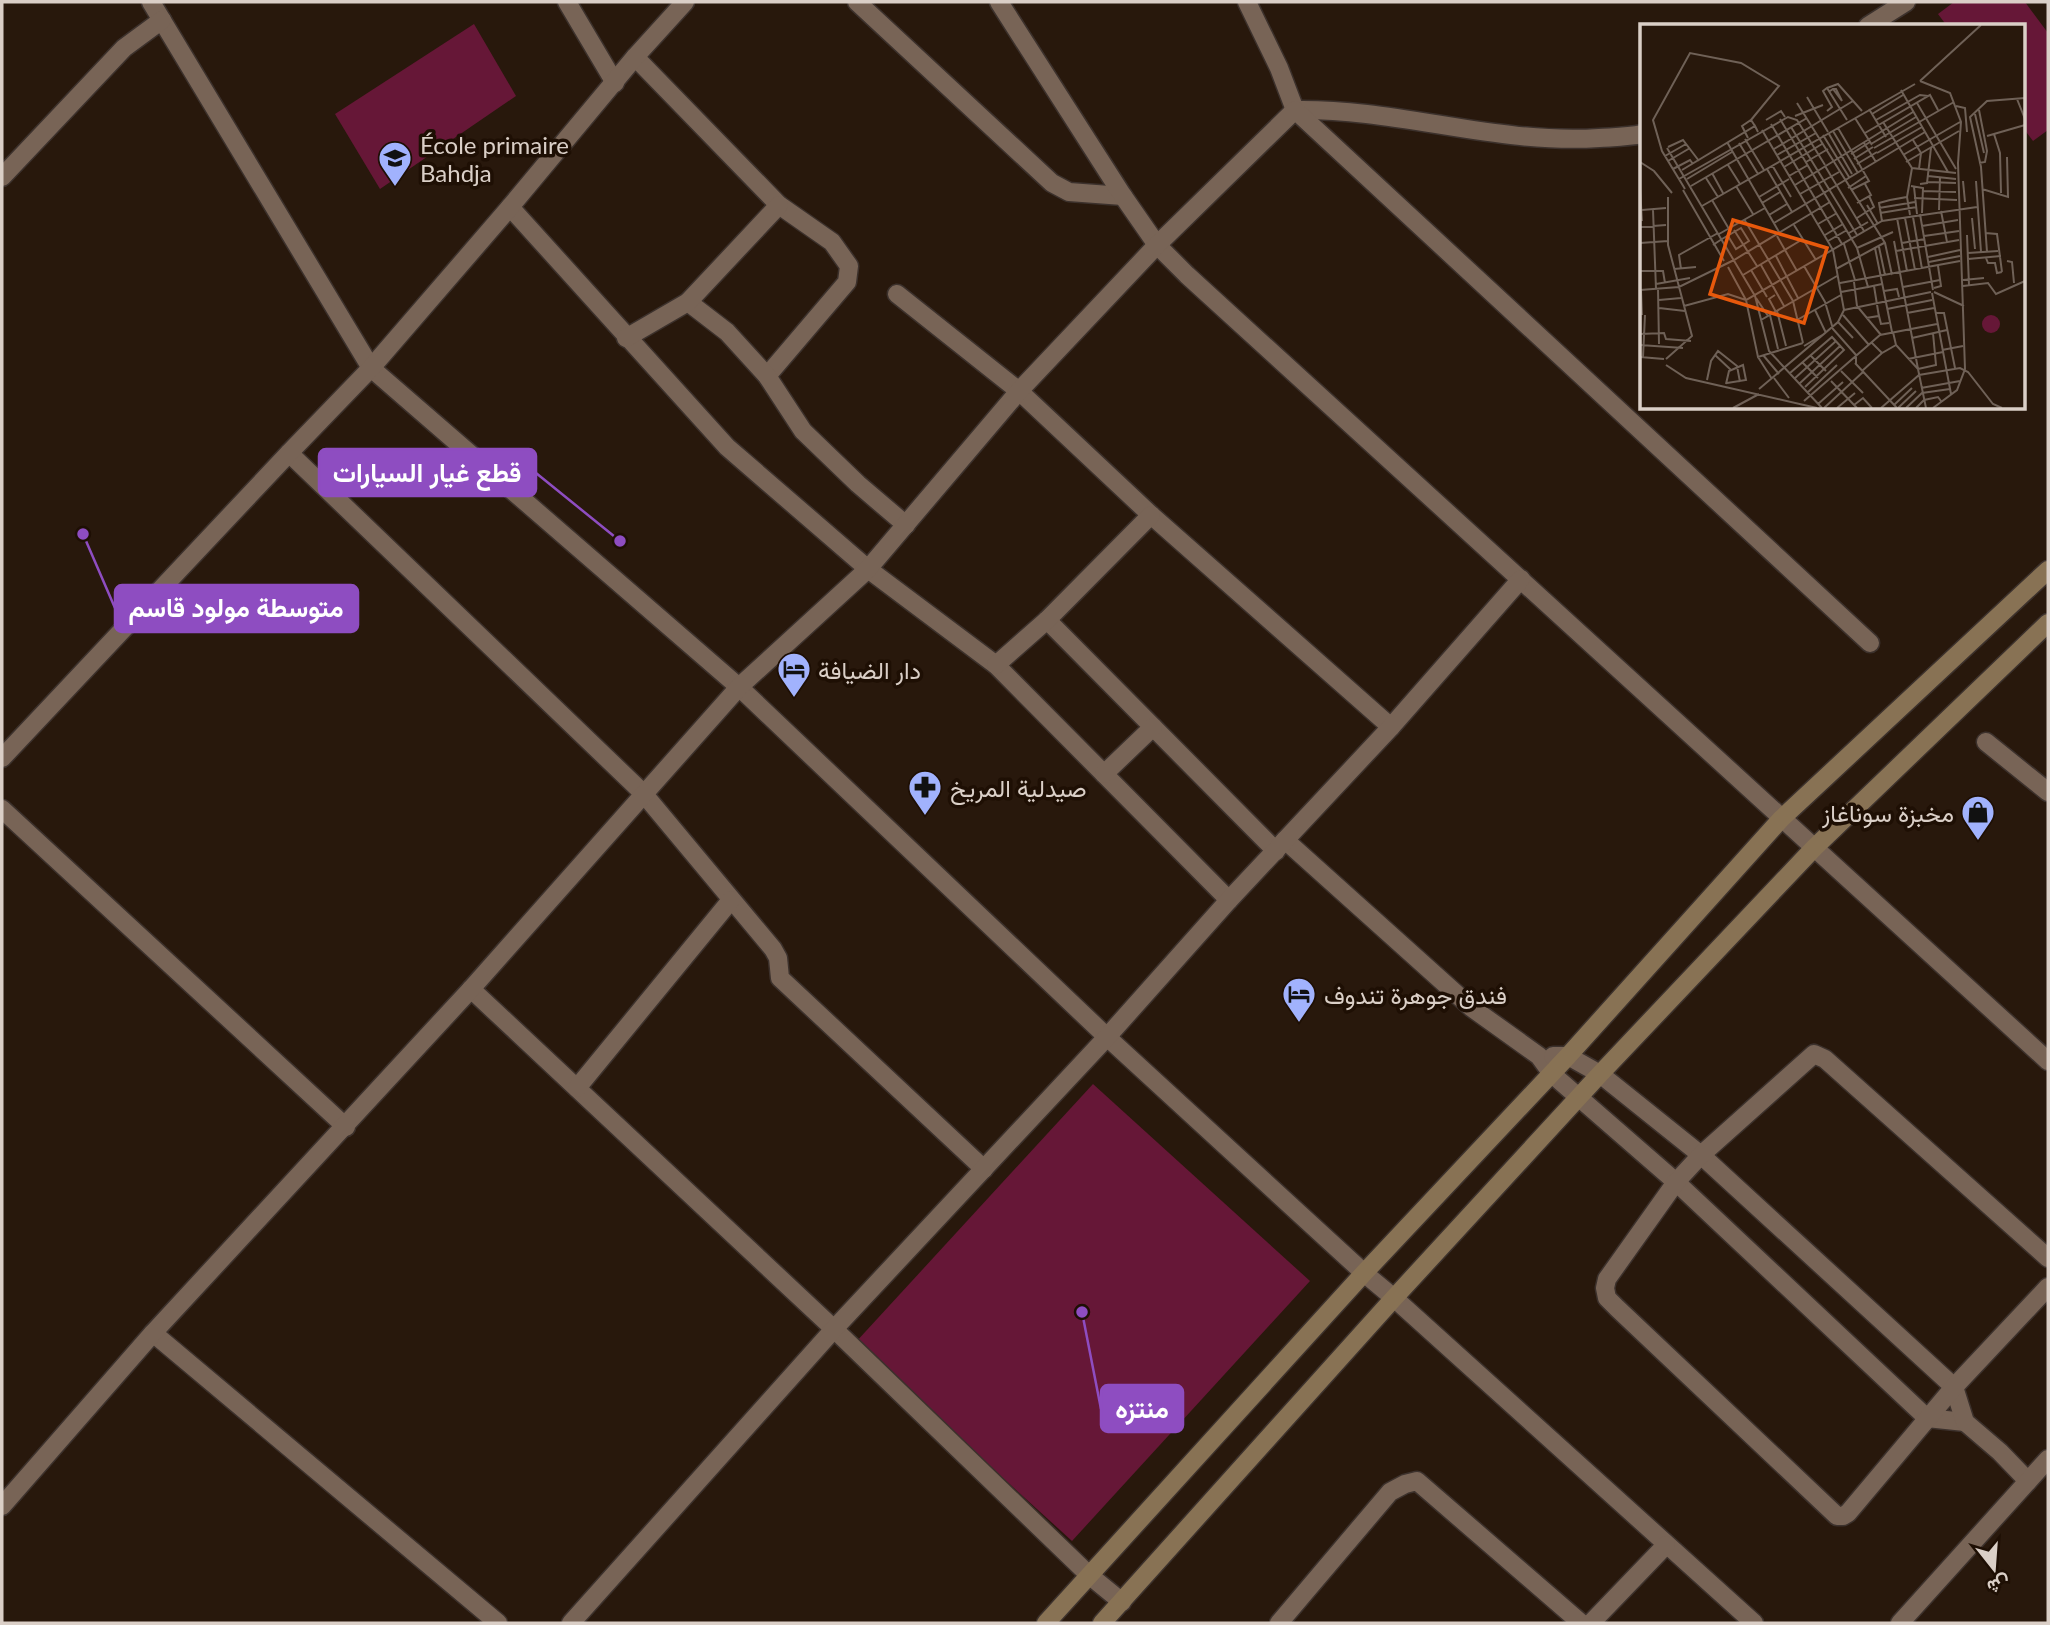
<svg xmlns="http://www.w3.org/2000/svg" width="2050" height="1625" viewBox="0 0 2050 1625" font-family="Lato,Vazirmatn,sans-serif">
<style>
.green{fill:#661737}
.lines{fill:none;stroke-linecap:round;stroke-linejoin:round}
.street-casing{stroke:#3c312c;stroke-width:21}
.secondary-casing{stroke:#3c312c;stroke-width:21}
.street{stroke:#786456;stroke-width:18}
.secondary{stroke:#887254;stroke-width:18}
.labels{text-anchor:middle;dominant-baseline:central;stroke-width:7;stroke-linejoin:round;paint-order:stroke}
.poi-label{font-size:24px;fill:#dacfc7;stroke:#1e0f04;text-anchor:start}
.inset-road{fill:none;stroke:#6f6157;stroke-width:2}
.view{fill:#e8590c;fill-opacity:0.15;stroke:#e8590c;stroke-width:3.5}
.inset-edge{fill:none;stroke:#dacfc7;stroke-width:3.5}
.leader{fill:none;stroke:#8e4dc1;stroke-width:2.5}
.callout-dot{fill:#8e4dc1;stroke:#1e0f04;stroke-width:2.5}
.callout{fill:#8e4dc1;stroke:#8e4dc1;stroke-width:2.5}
.callout-label{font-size:26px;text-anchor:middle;font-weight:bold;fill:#fff}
</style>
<rect width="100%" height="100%" fill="#28180c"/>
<g class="green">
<path d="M1954,2h71l23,31v97l-15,11 -9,-12v-103h-77l-9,-12z"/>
<path d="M474,24l42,72 -136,93 -45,-75z"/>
<path d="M1093,1084l217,197 -238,260 -217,-198z"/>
</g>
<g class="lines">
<defs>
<g id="street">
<path d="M151,2l220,366 368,319 368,350 257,236 30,25 360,325"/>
<path d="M567,2l48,81"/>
<path d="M857,2l195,181 17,9 54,4"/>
<path d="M999,2l124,194 34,49 30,30 861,786"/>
<path d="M1247,2l32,66 16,42c102,-2 202,35 304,28 15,-1 29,-1 43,-4"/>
<path d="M1868,26l38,-24"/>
<path d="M635,57l144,148 53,37 17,24 -2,16 -80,94"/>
<path d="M2,177l122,-129 38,-28"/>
<path d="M510,207l217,240 141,122 128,96 233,235"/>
<path d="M897,294l122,97 132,124 240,212"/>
<path d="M688,302l39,30 40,44 36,55 55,53 48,41"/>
<path d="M626,338l62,-36 91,-97"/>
<path d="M289,453l354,340 130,156 5,9 2,20 204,191"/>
<path d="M1047,620l229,231"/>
<path d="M996,665l51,-45 104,-105"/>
<path d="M1986,742l62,50"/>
<path d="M2,758l287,-305 82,-85 139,-161 125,-150 50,-55"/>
<path d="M1104,774l49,-47"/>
<path d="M2,809l344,318"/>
<path d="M1285,840l187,168 67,48 13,18 124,108 251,236 38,4"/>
<path d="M471,989l363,340 255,246 33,27"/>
<path d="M1553,1056h15l32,18 101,81 253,232 11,35 35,30 28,29"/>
<path d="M577,1088l154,-188"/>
<path d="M2048,1258l-223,-199 -11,-5 -113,101 -25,27 -69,97 -2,9 2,10 10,10 220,208h6l5,-3 106,-126 94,-100"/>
<path d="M153,1333l345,290"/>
<path d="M2,1506l151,-173 318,-344 268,-302 129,-118 151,-178 138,-146 138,-135 575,533"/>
<path d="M571,1623l263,-294 273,-292 122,-137 162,-173 130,-148"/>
<path d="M1279,1623l111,-131 15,-8 12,-3 164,142"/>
<path d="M1591,1623l75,-78"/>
<path d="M1900,1623l148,-164"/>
</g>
<g id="secondary">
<path d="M1046,1623l318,-350 204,-217 213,-237 267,-249"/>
<path d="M1102,1623l292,-325 206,-224 214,-226 234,-225"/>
</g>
</defs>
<use href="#street" class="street-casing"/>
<use href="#secondary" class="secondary-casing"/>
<use href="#street" class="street"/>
<use href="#secondary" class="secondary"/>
</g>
<defs>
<symbol id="school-pin" viewBox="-11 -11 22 30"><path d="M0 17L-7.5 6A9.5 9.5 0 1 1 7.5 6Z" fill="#a1b2fd" stroke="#1e0f04"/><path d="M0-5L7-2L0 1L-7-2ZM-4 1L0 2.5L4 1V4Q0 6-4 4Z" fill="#111"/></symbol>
<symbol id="hotel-pin" viewBox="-11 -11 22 30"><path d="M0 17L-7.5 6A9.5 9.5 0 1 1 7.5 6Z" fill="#a1b2fd" stroke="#1e0f04"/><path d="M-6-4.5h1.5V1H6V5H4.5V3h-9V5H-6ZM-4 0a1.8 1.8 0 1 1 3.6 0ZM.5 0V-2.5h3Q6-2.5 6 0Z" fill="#111"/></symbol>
<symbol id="pharmacy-pin" viewBox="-11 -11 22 30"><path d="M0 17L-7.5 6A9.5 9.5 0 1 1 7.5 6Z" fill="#a1b2fd" stroke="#1e0f04"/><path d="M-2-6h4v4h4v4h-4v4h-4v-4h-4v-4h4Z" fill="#111"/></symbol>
<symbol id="shop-pin" viewBox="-11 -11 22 30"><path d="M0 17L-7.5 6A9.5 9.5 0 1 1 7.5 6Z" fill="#a1b2fd" stroke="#1e0f04"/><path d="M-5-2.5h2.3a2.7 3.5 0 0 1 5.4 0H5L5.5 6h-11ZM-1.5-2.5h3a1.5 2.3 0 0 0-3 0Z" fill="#111"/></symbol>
</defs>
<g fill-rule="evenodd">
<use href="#school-pin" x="376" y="139" width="38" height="52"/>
<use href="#hotel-pin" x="775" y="650" width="38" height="52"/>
<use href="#pharmacy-pin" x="906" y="768" width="38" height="52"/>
<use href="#shop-pin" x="1959" y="793" width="38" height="52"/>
<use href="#hotel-pin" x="1280" y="975" width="38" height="52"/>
</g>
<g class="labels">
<g class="poi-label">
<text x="420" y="144">École primaire<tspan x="420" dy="28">Bahdja</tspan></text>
<text x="818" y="669">دار الضيافة</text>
<text x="950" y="787">صيدلية المريخ</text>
<text x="1954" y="812" text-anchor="end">مخبزة سوناغاز</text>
<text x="1324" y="994">فندق جوهرة تندوف</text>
</g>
</g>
<g transform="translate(1640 24)">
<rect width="385" height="385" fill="#28180c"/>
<path d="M342 300a9 9 0 1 1 18 0a9 9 0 1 1-18 0Z" fill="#661737"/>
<path class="inset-road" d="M280,57l30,12 11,29 -3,41 7,206 -8,21 -24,18M280,57l61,-56M187,64l11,-4 24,27M261,66l47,82M190,67l3,-2h3l6,12 -9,-12M167,73l21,35M377,75l8,20M157,79l88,140 7,32M277,79l39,66M316,82l9,2 2,24M229,85l17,28M187,87l5,-4 -9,-16 4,-3 20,32M232,90l31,-19M335,90l9,39M155,92l28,-11M215,94l17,27M140,95l77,129 11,39 14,-3M126,96l15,-9 4,6M236,96l44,-25 8,1M243,98l29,46 44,5M131,100l71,120M151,103l66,108M198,104l31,53 -18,9M193,107l25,42M225,109l65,-38 8,15M189,110l23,40M354,110l6,19 1,40M183,111l26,42M347,112l38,-11M108,114l-6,-12 9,-6 4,6M105,115l19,31M273,116l8,13 -2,16M87,118l52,90M99,119l19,31M224,119l12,19M231,120l45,-27M28,123l15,-7 16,21M27,124l88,148 14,55 53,57M234,124l80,-46M134,125l79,-48M237,129l45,-26M211,130l19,-12M137,131l39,-22M263,131l57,-33M25,132l21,-12M214,135l19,-12M28,137l22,-13M0,138l14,9 18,22M166,138l22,-13M266,138l53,-31M339,139l6,-1 2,-11 -8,-41M217,140l20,-12M88,141l12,19M132,141l19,32M185,142l39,65M144,143l38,-23M33,145l17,-9 3,4M127,145l25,43M42,146l73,-44 3,6M72,149l11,20M149,152l19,-11M288,152l28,3M66,154l12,19M39,155l109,-62 9,3 28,45M47,155l45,-27M323,157l2,21M336,157l5,71M288,158l28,1M280,160l7,-1 4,-35M155,161l118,-73M51,162l116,-68M96,162l17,28M271,162l12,2 -1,25M274,163l3,27M0,164l2,33M208,164l18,-12M45,165l-23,-38 -9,-31 37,-67 51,10 38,23 -28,34M342,165l26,8 -1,-40M43,166l41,71M283,167l33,1M160,170l39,-22M119,173l30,-18M267,173l5,-29M274,174l43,2M72,176l17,29M122,179l18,-11M217,179l14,-8 -6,-11M227,181l11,19M62,182l213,-122M239,184l36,-6M2,186l24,-2M13,186l3,79M299,186l1,-33M301,187l6,31M240,189l37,-6M280,190l13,76M129,191l18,-11M273,193l9,52M217,194l17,-11 -5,-11M257,194l10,53M265,194l10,52M332,194l3,31M104,195l49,82 10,42M242,197l-3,-18 11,-3 17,-3 3,18M134,199l151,-91M178,200l19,-11M154,201l22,35M282,202l36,-6M0,203l26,-2M94,206l23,36M209,209l19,-11M345,209l12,1 5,38M79,210l46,-26M185,211l18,-11M327,211l2,50M137,212l20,35M284,212l35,-5M188,217l19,-11M254,217l24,128 18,-4 -3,-32M0,219l28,-2M262,219l23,-4M204,220l11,36M73,221l9,-6 19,-11 8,13 -13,8 -8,-13M239,223l6,28M217,224l36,-16M235,224l17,84M256,227l63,-11M347,228l-6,-85 -11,-50 17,-16 38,-3M328,229l30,-2M136,232l22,42M288,233l32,-7M346,234l2,5h7l2,10 5,-1M328,235l33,-3M367,237l5,1 2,21M289,238l31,-6M121,241l23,41M164,242l21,36 8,27 23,26v9M88,243l18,33 136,-79 95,-14M34,245l22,-2M41,245l-2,-14 39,-22M196,245l48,-26M111,246l16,27M0,247h23l2,12M103,251l60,-36M323,256l21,-2M214,258l3,24M200,259l120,-22M16,260l34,-6M234,262l5,31M323,262l25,-3 8,11 29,-13M263,263l37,-7M294,264l7,-2 -3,-20M18,265l1,55M0,266l39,-3 55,-27 96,-58M1,266l1,25M244,267l13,-2 2,8M201,268l27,-5M294,268l30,14M292,269l19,101M135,271l-6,4 7,13M116,274l12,18M19,276l22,-2M44,282l44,-12 18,6 12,57 45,-14M217,282l24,29M19,284l26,3M247,285l45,-9M175,286l11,23M204,286l87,-18M137,287l9,35M267,289l27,-5M295,289h9l11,55M130,291l8,34M203,291l26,30M226,294l13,-2 2,8 8,-1M121,296l76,-44M157,296l44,-25M198,298l15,16M253,308l3,13 22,24 8,39M0,310l24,-1 2,6 25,2M272,314l35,-8M232,319l10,10 14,-8M0,321l43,3M164,322l20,-12M302,326l21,-4M75,331l16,15M123,331l16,19M170,331l16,16M0,333l24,2M3,333l2,-42M118,333l14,22M26,335l26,-23 -24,-91v-48M268,335l35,-7M162,338l16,16M215,339l42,45M26,341l20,13 131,30M201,347l22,22M222,347l20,-18M150,349l42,-36 12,13 -39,37M134,354l15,20M154,355l42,-38M67,356l4,-19 7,-10 19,15 3,16M191,357l26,27M86,360l3,-13 14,-6 3,15 -19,3M159,360l41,-38M281,364l39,-7M119,365l79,-67 6,-12 -11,-60 -71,-120M167,369l30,-28M164,377l76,-66 57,-11M178,380l25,-22M214,381l9,-7 9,10M254,381l18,-17M93,384l26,-14M184,384l39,-36M197,384l18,-15M241,384l38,-33 41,-7 8,4 25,32 9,4M258,384l18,-17M266,384l16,-15 28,-4M276,384l8,-8 14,-3 3,4"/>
<path class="view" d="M93,196l94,28 -23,75 -94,-29z"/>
<rect width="385" height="385" class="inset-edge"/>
</g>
<path class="leader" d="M620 541L536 473M83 534L115 608M1082 1312L1101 1409"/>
<g class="callout-dot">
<circle cx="620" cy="541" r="7"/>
<circle cx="83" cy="534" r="7"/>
<circle cx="1082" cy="1312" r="7"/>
</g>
<g class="callout">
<rect x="319" y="449" width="217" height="47" rx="7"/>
<rect x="115" y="585" width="243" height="47" rx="7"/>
<rect x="1101" y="1385" width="82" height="47" rx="7"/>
</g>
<g class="callout-label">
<text x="427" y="482">قطع غيار السيارات</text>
<text x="236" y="617">متوسطة مولود قاسم</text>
<text x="1142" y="1418">منتزه</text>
</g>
<rect width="2050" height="1625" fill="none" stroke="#dacfc7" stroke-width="7"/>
<g transform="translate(1994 1569) rotate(163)" stroke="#1e0f04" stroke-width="5" paint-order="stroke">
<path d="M0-5L12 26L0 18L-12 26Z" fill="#dacfc7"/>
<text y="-10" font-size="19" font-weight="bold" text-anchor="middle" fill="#dacfc7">ش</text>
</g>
</svg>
